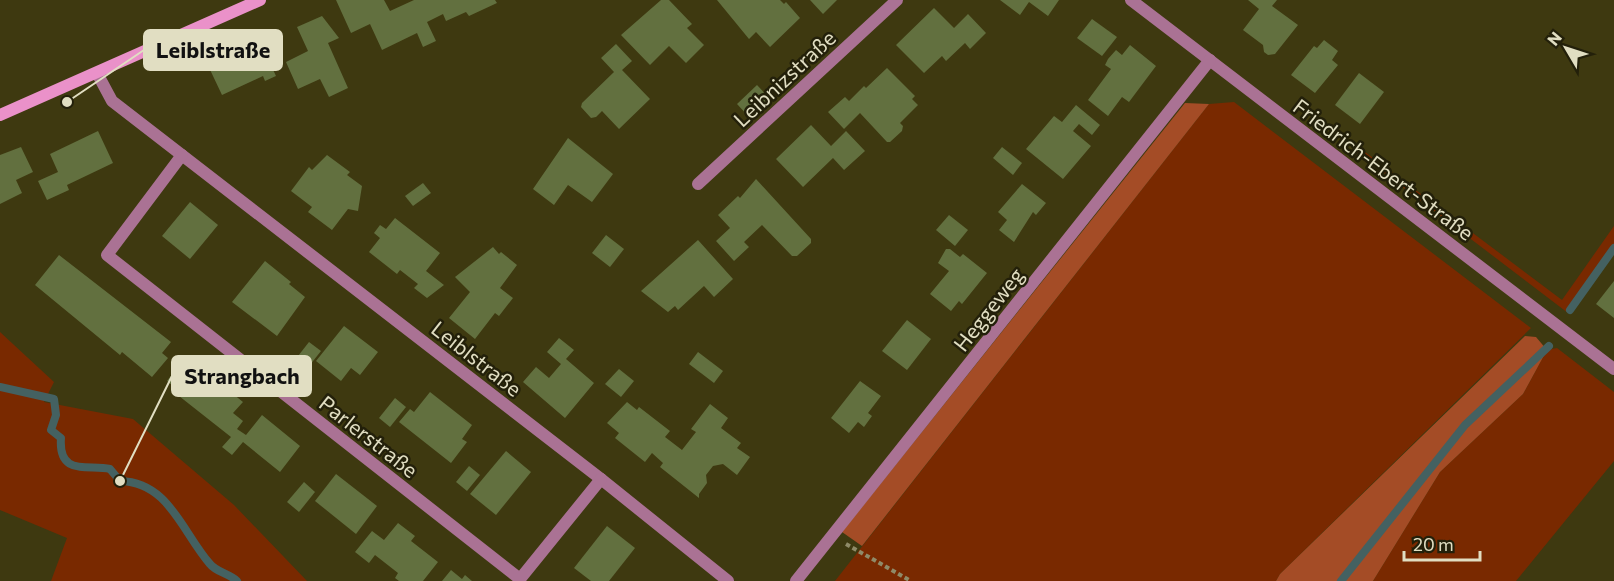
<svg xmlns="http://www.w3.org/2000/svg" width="1614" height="581" viewBox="0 0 1614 581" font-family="Commissioner,sans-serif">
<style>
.green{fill:#792900}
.forest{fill:#a44c26}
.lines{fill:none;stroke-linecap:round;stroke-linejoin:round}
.stream{stroke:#446161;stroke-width:8}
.building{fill:#62703f}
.path{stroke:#8f8b68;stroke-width:4;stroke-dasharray:4.5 3;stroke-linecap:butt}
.street{stroke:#aa7294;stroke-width:12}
.secondary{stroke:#ea91c9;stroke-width:12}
.labels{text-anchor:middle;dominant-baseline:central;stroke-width:5;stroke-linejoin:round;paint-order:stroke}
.street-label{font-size:21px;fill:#e1dec2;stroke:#23200a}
.leader{fill:none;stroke:#e1dec2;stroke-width:2}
.callout-dot{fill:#e1dec2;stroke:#23200a;stroke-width:2}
.callout{fill:#e1dec2;stroke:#e1dec2;stroke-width:2}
.callout-label{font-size:22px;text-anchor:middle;font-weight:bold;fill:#111}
</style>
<rect width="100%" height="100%" fill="#3e3910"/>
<g class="green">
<path d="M1234,102l297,226 -251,246 -4,7h-441l374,-477z"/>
<path d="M1357,146l205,154 52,-74v24l-46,63 -214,-163z"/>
<path d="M0,332l54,50 -10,20 89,17 101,86 73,76h-256l16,-43 -67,-28z"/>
<path d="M1557,348l57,44v69l-98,120h-143l67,-109 83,-78 24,-44z"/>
</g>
<g class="forest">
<path d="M1185,103l24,1 -347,442 -20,-14z"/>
<path d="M1525,336l11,1 11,13 -24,44 -83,78 -67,109h-97l4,-7z"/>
</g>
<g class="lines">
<g class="stream">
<path d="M1570,310l44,-62"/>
<path d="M0,387l54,12 2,16 -5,15 10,8c-3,39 28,26 49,31l10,12c49,1 62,51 90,83 6,8 20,10 27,17"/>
<path d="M1341,581l124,-156 84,-79"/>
</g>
</g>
<g class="building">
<path d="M336,0h48l6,11 24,-11h81l2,3 -28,13 -3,-4 -20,9 -3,-7 -16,8 9,19 -13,6 -6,-14 -35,17 -12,-26 -19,9z"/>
<path d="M661,0h8l23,24 -5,4 17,17 -18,18 -17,-17 -19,19 -29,-30z"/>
<path d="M717,0h63l4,4 2,-2 14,16 -30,29 -14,-15 -7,7z"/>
<path d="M810,0h27l-14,14z"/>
<path d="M1000,0h59l-11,16 -19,-14 -9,13z"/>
<path d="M1248,0h29l-5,6 26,19 -23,29 -7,1 -4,-3 -1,-7 -20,-15 16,-21z"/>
<path d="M934,8l20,20 14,-14 18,19 -16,16 -5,-6 -19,18 -4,-5 -18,17 -28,-28z"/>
<path d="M322,16l17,22 -11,5 20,45 -19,9 -9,-18 -22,10 -12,-27 22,-11 -11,-24z"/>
<path d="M1092,19l25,18 -15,19 -25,-18z"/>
<path d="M245,37l10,23 11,-5 10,21 -11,5 -2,-5 -41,19 -18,-38z"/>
<path d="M1324,40l14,11 -6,9 6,5 -23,28 -24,-18 23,-29 3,2z"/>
<path d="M616,44l16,17 -10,9 28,29 -31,30 -17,-18 -6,6 -5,1 -10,-11 1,-4 32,-31 -13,-14z"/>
<path d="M1130,45l26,21 -27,36 -7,-5 -14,19 -20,-16 23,-31 -6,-4 3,-6 8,-9 6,5z"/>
<path d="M887,68l28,28 -3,3 6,6 -18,18 3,3 -1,5 -12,11h-3l-27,-29 -16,16 -16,-17 17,-15 4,4 15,-15 2,2z"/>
<path d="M1359,73l25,19 -24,32 -25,-19z"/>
<path d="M757,85l12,13 -20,19 -12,-13z"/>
<path d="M1076,105l24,20 -8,10 -13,-11 -6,7 18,15 -28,33 -37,-30 28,-33 8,6z"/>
<path d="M811,125l20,21 15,-15 19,20 -21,19 -11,-12 -30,29 -27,-28z"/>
<path d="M98,131l15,32 -46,22 2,5 -22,10 -9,-19 20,-9 -8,-18z"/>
<path d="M568,138l45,36 -21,28 -24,-17 -14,20 -21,-16z"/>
<path d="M21,147l12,25 -17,8 6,13 -22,11v-49z"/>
<path d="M1002,147l20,16 -9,12 -20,-17z"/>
<path d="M327,155l23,17 -3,3 15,11 -4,25 -10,-2 -16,21 -24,-18 4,-5 -21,-16 18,-24 3,3z"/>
<path d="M756,179l55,60v4l-14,13h-5l-30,-31 -18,17 5,5 -15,14 -18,-20 14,-13 -12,-13 20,-19 2,2z"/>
<path d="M423,183l8,10 -18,13 -8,-10z"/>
<path d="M1022,184l24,19 -10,12 -3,-3 -19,30 -15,-12 8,-10 -9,-8z"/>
<path d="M190,202l28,23 -28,34 -28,-23z"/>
<path d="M949,215l19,15 -13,16 -19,-16z"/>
<path d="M395,218l45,35 -14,18 18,14 -17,13 -13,-10 4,-4 -18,-14 -3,4 -28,-22 11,-14 -6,-5 6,-8 6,4z"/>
<path d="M606,235l18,14 -14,18 -18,-14z"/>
<path d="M698,240l35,39 -19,18 -10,-11 -26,24 -3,-4 -7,6 -27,-21z"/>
<path d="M493,247l6,7 2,-2 16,13 -17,23 13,10 -14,18 -4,-3 -20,26 -26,-21 21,-26 -15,-15z"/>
<path d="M946,249h4l10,8 3,-3 24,19 -25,31 -3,-3 -8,10 -21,-17 19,-23 -11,-8z"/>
<path d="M59,255l112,87 -9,11 6,5 -16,19 -30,-25 -2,3 -85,-70z"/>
<path d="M265,261l26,21 -2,2 16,13 -28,39 -45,-34z"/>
<path d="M1614,281v37l-18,-14z"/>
<path d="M907,320l24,19 -24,31 -25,-19z"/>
<path d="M344,326l34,26 -18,23 -9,-7 -10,13 -25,-20z"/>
<path d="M559,338l15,12 -8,9 28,24 -29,35 -42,-36 13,-15 13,11 12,-14 -14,-12z"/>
<path d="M309,342l12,9 -19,24 -11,-10z"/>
<path d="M698,352l25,19 -9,12 -25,-19z"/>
<path d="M184,359l12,8 -18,23 -11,-9z"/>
<path d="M201,368l42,34 -10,11 10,8 -6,8 9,6 16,-20 38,31 -20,26 -37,-30 -11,13 -10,-8 9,-10 -52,-41z"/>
<path d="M619,369l15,12 -13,16 -16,-13z"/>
<path d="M860,381l21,15 -13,17 4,3 -8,11 -6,-5 -9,11 -18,-15z"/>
<path d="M430,392l42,33 -10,14 5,3 -16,21 -52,-41 11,-13 4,3z"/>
<path d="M395,398l11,9 -16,20 -11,-9z"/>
<path d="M627,402l10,8 2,-3 31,24 -5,6 17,13 14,-18 -5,-3 19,-25 18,14 -7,10 20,15 -4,5 13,9 -13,18 -14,-11 -10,2 -7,9 1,8 -8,11v4l-39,-31 3,-4 -11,-10 -7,9 -30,-24 4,-5 -12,-10z"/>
<path d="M506,451l25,21 -35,43 -26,-21z"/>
<path d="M469,466l11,9 -13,16 -11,-9z"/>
<path d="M336,474l41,32 -21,28 -41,-33z"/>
<path d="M304,482l11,10 -16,20 -12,-10z"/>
<path d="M398,523l17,13 -4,5 27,21 -15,19h-24l-4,-3 3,-5 -23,-18 -6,8 -14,-11 17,-21 12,9z"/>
<path d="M607,526l28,22 -26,33h-18l-17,-13z"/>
<path d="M451,570l11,9 3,-4 7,6h-30z"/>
</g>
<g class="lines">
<path class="path" d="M846,544l65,37"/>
<g class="street">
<path d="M1131,0l483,369"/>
<path d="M97,73l15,28 489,378 127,102"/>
<path d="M182,155l-75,100 413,324 81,-100"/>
<path d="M698,184l199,-184"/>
<path d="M796,581l414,-521"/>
</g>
<path class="secondary" d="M0,115l260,-115"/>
</g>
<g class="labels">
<g class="street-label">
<text transform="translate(784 78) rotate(-43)">Leibnizstraße</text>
<text transform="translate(1384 169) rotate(37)">Friedrich-Ebert-Straße</text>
<text transform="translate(988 309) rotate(-52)">Heggeweg</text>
<text transform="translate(477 358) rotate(38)">Leiblstraße</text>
<text transform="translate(369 436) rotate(38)">Parlerstraße</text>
</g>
</g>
<path class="leader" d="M67 102L144 50M120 481L172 376"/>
<g class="callout-dot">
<circle cx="67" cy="102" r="6"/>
<circle cx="120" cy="481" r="6"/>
</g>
<g class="callout">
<rect x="144" y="30" width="138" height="40" rx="6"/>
<rect x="172" y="356" width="139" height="40" rx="6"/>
</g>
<g class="callout-label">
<text x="213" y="58">Leiblstraße</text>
<text x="242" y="384">Strangbach</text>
</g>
<g transform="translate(1566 48) rotate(309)" stroke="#23200a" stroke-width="4.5" paint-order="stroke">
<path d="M0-4.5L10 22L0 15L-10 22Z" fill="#e1dec2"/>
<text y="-9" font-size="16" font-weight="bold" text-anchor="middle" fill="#e1dec2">N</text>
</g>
<path d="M1404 551v9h76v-9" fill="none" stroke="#e1dec2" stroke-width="3"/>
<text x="1413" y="551" font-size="18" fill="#e1dec2" stroke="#23200a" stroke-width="4.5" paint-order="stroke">20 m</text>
</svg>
